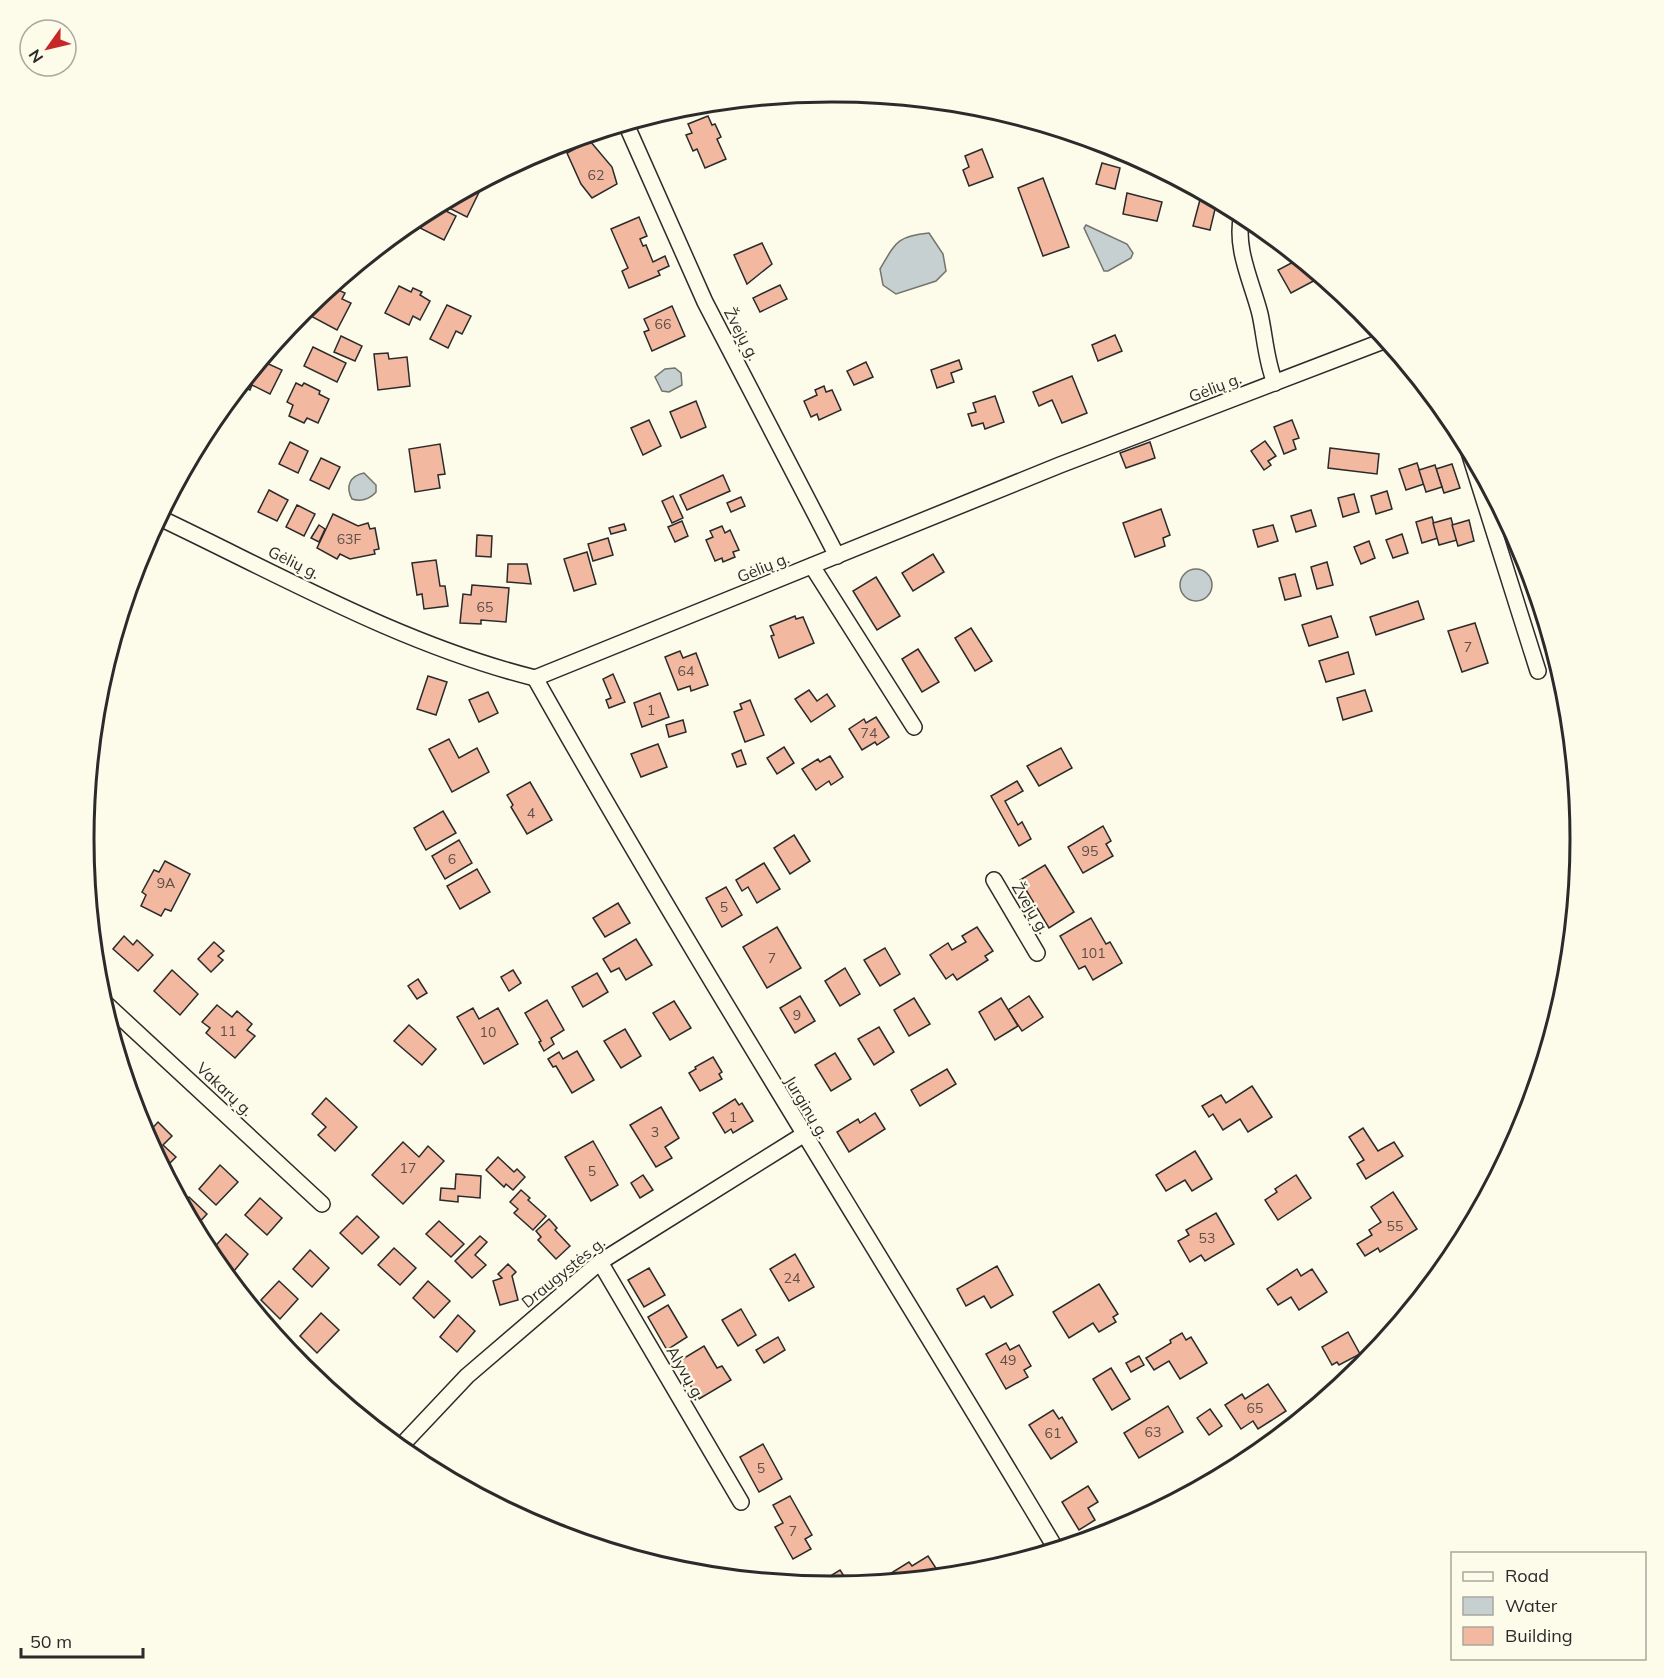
<svg xmlns="http://www.w3.org/2000/svg" width="1664" height="1678" viewBox="0 0 1664 1678" font-family="Mulish,sans-serif">
<style>
.water{fill:#c7d0d0;stroke:#74746e;stroke-width:1.5}
.building{fill:#f2b8a0;stroke:#2b2b2b;stroke-width:1.5}
.lines{fill:none;stroke-linecap:round;stroke-linejoin:round}
.street-casing{stroke:#2b2b2b;stroke-width:18}
.street{stroke:#fdfbea;stroke-width:15}
.labels{text-anchor:middle;dominant-baseline:central;stroke-width:4.5;stroke-linejoin:round;paint-order:stroke}
.number-label{font-size:14px;fill:#5d4e48}
.street-label{font-size:16px;fill:#2b2b2b;stroke:#fdfbea}
.rim{fill:none;stroke:#2b2b2b;stroke-width:3}
</style>
<rect width="100%" height="100%" fill="#fdfbea"/>
<g class="water">
<path d="M1086,225l41,19 6,9 -2,5 -23,13h-4l-20,-43z"/>
<path d="M929,233l14,21 3,17 -10,10 -40,13 -13,-9 -3,-16c16,-27 17,-33 49,-36z"/>
<path d="M675,368l6,5 1,12 -13,7 -7,-1 -7,-14 10,-8z"/>
<path d="M364,473l12,12v7c-6,7 -15,10 -24,7 -7,-13 -2,-23 12,-26z"/>
<circle cx="1196" cy="585" r="16"/>
</g>
<g class="building">
<path d="M708,116l4,9 3,-1 6,13 -4,2 9,20 -21,9 -8,-19 -4,2 -7,-16 6,-2 -4,-9z"/>
<path d="M590,141l22,26 5,17 -25,14 -11,-14 -14,-31z"/>
<path d="M982,149l11,28 -24,9 -6,-16 6,-3 -4,-11z"/>
<path d="M1102,163l18,5 -5,21 -19,-5z"/>
<path d="M1043,178l26,69 -26,9 -25,-68z"/>
<path d="M481,183l2,1 -16,33 -22,-11 3,-6z"/>
<path d="M1127,193l35,9 -5,19 -34,-7z"/>
<path d="M1201,196l16,5 -7,29 -17,-4z"/>
<path d="M436,206l20,10 -12,24 -24,-12 9,-18z"/>
<path d="M639,217l8,19 -7,3 3,7 3,-1 7,17 12,-6 4,10 -11,5 2,4 -31,13 -7,-17 6,-3 -17,-39z"/>
<path d="M762,243l10,21 -25,20 -13,-29z"/>
<path d="M1299,259l22,18 -30,16 -13,-23z"/>
<path d="M780,285l7,14 -27,13 -7,-14z"/>
<path d="M399,286l12,6 2,-4 9,4 -2,3 10,6 -10,19 -7,-4 -4,9 -24,-12z"/>
<path d="M334,288l11,5 -3,6 9,4 -14,27 -30,-16 6,-12 13,-11 5,3z"/>
<path d="M447,305l24,11 -9,18 -6,-3 -8,17 -18,-9z"/>
<path d="M672,306l13,30 -33,15 -8,-19 5,-2 -5,-11z"/>
<path d="M1115,335l7,16 -24,10 -6,-16z"/>
<path d="M341,336l21,10 -7,15 -21,-9z"/>
<path d="M313,347l33,16 -9,19 -33,-16z"/>
<path d="M388,353l1,6 18,-2 3,29 -32,4 -4,-36z"/>
<path d="M959,360l3,9 -11,4 3,9 -17,6 -6,-18z"/>
<path d="M262,361l20,9 -12,24 -18,-9 -2,5 -9,-4z"/>
<path d="M866,362l7,15 -19,8 -7,-14z"/>
<path d="M1072,376l15,37 -25,10 -10,-23 -13,6 -6,-14z"/>
<path d="M296,383l6,3 2,-3 16,8 -1,3 10,5 -11,24 -11,-5 -3,5 -15,-7 4,-11 -6,-3z"/>
<path d="M824,386l2,6 6,-2 9,20 -22,10 -2,-6 -6,3 -7,-16 13,-6 -2,-5z"/>
<path d="M995,396l9,26 -19,7 -2,-6 -11,3 -4,-12 8,-2 -3,-9z"/>
<path d="M696,401l10,26 -25,11 -11,-26z"/>
<path d="M649,420l12,26 -18,9 -12,-27z"/>
<path d="M1292,420l7,18 -6,2 3,9 -12,5 -10,-27z"/>
<path d="M1265,441l11,15 -8,5 3,4 -7,5 -13,-19z"/>
<path d="M290,442l18,9 -10,22 -19,-9z"/>
<path d="M1150,442l5,16 -29,10 -6,-15z"/>
<path d="M440,444l5,30 -7,1 2,13 -25,4 -6,-43z"/>
<path d="M1330,448l49,6 -2,20 -49,-6z"/>
<path d="M321,458l19,9 -11,22 -19,-9z"/>
<path d="M1417,463l7,21 -18,6 -7,-21z"/>
<path d="M1452,464l8,24 -16,5 -8,-24z"/>
<path d="M1435,465l7,22 -16,5 -7,-22z"/>
<path d="M723,475l7,16 -43,19 -7,-15z"/>
<path d="M269,490l19,10 -11,21 -19,-9z"/>
<path d="M1387,491l5,18 -16,5 -5,-18z"/>
<path d="M1354,494l5,18 -16,5 -5,-19z"/>
<path d="M673,496l10,22 -11,5 -10,-22z"/>
<path d="M741,497l4,9 -14,6 -4,-9z"/>
<path d="M297,505l18,9 -11,22 -18,-9z"/>
<path d="M1161,509l9,26 -7,3 2,8 -30,11 -12,-34z"/>
<path d="M1311,510l5,16 -20,6 -5,-16z"/>
<path d="M333,514l25,12 10,-3 2,6 5,-1 4,21 -5,1 1,4 -25,5 -10,-5 -3,5 -20,-11z"/>
<path d="M1432,517l6,21 -16,5 -6,-21z"/>
<path d="M1451,518l6,22 -18,5 -6,-22z"/>
<path d="M1469,520l5,21 -16,5 -6,-21z"/>
<path d="M682,521l6,15 -13,6 -7,-15z"/>
<path d="M624,524l2,6 -15,4 -2,-6z"/>
<path d="M319,525l6,4 -6,13 -8,-4z"/>
<path d="M1273,525l5,16 -20,6 -5,-17z"/>
<path d="M722,526l3,7 5,-3 9,20 -6,2 2,5 -12,5 -1,-4 -7,3 -9,-21 7,-3 -3,-6z"/>
<path d="M1402,534l6,19 -15,5 -7,-18z"/>
<path d="M477,535l15,1 -1,21 -15,-1z"/>
<path d="M608,538l5,17 -20,6 -5,-17z"/>
<path d="M1369,541l6,17 -14,6 -7,-17z"/>
<path d="M587,552l9,32 -22,7 -10,-32z"/>
<path d="M933,554l11,18 -31,19 -11,-18z"/>
<path d="M436,560l4,26h5l3,20 -24,3 -2,-15 -5,1 -5,-32z"/>
<path d="M1327,562l6,23 -16,4 -6,-22z"/>
<path d="M508,564h19l4,20 -24,-2z"/>
<path d="M1295,574l6,22 -16,4 -6,-22z"/>
<path d="M876,577l24,39 -23,14 -24,-39z"/>
<path d="M472,585l37,3 -3,34 -25,-2v4l-21,-1 3,-29 8,1z"/>
<path d="M1418,601l6,18 -48,16 -6,-18z"/>
<path d="M795,616l1,3 7,-2 11,26 -35,15 -8,-22 3,-1 -4,-9z"/>
<path d="M1331,616l7,21 -29,9 -7,-21z"/>
<path d="M1475,623l13,40 -26,9 -14,-41z"/>
<path d="M971,628l21,33 -17,10 -20,-33z"/>
<path d="M918,649l21,33 -17,10 -20,-33z"/>
<path d="M680,651l3,7 13,-5 12,32 -17,6 -1,-5 -12,4 -13,-33z"/>
<path d="M1348,652l6,22 -28,8 -7,-21z"/>
<path d="M613,674l12,28 -16,6 -3,-8 5,-2 -8,-19z"/>
<path d="M428,676l19,6 -11,33 -19,-6z"/>
<path d="M809,690l8,11 10,-7 8,12 -24,16 -16,-23z"/>
<path d="M1365,690l7,21 -29,9 -6,-22z"/>
<path d="M488,692l10,21 -19,9 -10,-22z"/>
<path d="M660,693l9,24 -27,10 -8,-24z"/>
<path d="M750,700l14,35 -19,7 -11,-30 8,-3 -2,-5z"/>
<path d="M876,717l13,20 -12,8 -2,-3 -13,8 -13,-21 15,-10 2,4z"/>
<path d="M683,720l3,12 -17,5 -3,-12z"/>
<path d="M449,739l10,19 18,-10 12,24 -37,20 -23,-43z"/>
<path d="M658,744l9,23 -26,10 -10,-23z"/>
<path d="M784,747l10,16 -17,11 -10,-16z"/>
<path d="M1061,748l11,20 -33,18 -12,-20z"/>
<path d="M741,750l5,14 -9,3 -5,-13z"/>
<path d="M830,756l13,21 -12,8 -2,-4 -13,9 -14,-21 16,-10 2,3z"/>
<path d="M1017,781l6,10 -18,10 13,24 4,-3 9,17 -12,7 -28,-50z"/>
<path d="M530,782l22,38 -25,14 -16,-27 2,-2 -6,-10z"/>
<path d="M443,811l13,22 -30,17 -12,-22z"/>
<path d="M1103,826l8,15 -5,3 7,12 -30,17 -15,-26z"/>
<path d="M794,835l16,26 -20,13 -16,-26z"/>
<path d="M459,840l13,23 -27,16 -13,-23z"/>
<path d="M165,861l25,13 -19,37 -6,-2 -4,7 -20,-10 5,-11 -4,-3 12,-22 5,2z"/>
<path d="M764,863l16,26 -23,14 -9,-16 -6,4 -6,-11z"/>
<path d="M1045,865l29,47 -25,16 -29,-48z"/>
<path d="M477,869l13,23 -30,17 -13,-23z"/>
<path d="M726,887l16,28 -20,12 -16,-29z"/>
<path d="M618,903l12,20 -25,14 -12,-19z"/>
<path d="M1091,918l15,26 4,-2 12,21 -29,17 -8,-14 -6,3 -19,-33z"/>
<path d="M777,927l24,41 -34,20 -24,-41z"/>
<path d="M977,927l16,24 -8,5 3,4 -31,20 -4,-6 -7,5 -16,-24 18,-12 4,7 14,-8 -4,-6z"/>
<path d="M124,936l9,9 4,-5 16,15 -15,16 -25,-22z"/>
<path d="M636,939l16,26 -26,15 -7,-12 -8,4 -8,-13z"/>
<path d="M214,942l10,9 -6,5 5,4 -12,12 -13,-13z"/>
<path d="M885,948l15,26 -20,12 -16,-26z"/>
<path d="M845,968l15,26 -20,12 -15,-25z"/>
<path d="M172,970l26,24 -18,21 -26,-24z"/>
<path d="M513,970l8,13 -12,8 -8,-14z"/>
<path d="M597,973l11,19 -25,15 -11,-20z"/>
<path d="M418,979l9,14 -10,6 -9,-13z"/>
<path d="M800,996l15,25 -20,12 -15,-25z"/>
<path d="M1029,996l14,21 -21,14 -14,-21z"/>
<path d="M914,998l16,26 -21,12 -15,-26z"/>
<path d="M1001,998l17,28 -23,14 -16,-28z"/>
<path d="M547,1000l17,30 -13,8 3,6 -10,7 -5,-9 2,-1 -16,-28z"/>
<path d="M674,1001l17,27 -21,12 -17,-27z"/>
<path d="M217,1005l15,12 5,-6 15,13 -5,6 8,6 -20,22 -29,-25 4,-5 -8,-6z"/>
<path d="M473,1008l6,11 19,-11 20,36 -34,20 -27,-47z"/>
<path d="M409,1025l27,24 -14,16 -28,-24z"/>
<path d="M879,1027l15,25 -20,13 -16,-26z"/>
<path d="M625,1029l16,27 -20,12 -17,-27z"/>
<path d="M577,1051l17,29 -22,13 -16,-27 -3,1 -5,-8 11,-7 4,7z"/>
<path d="M835,1053l16,26 -20,12 -16,-26z"/>
<path d="M713,1057l9,15 -3,2 3,5 -22,12 -11,-18 7,-4 -1,-2z"/>
<path d="M947,1069l9,15 -36,22 -9,-16z"/>
<path d="M1252,1086l20,31 -24,15 -8,-13 -17,11 -10,-16 -4,3 -7,-11 19,-11 5,8z"/>
<path d="M130,1089l11,10 -6,7z"/>
<path d="M326,1098l31,29 -22,24 -17,-16 8,-8 -14,-13z"/>
<path d="M735,1099l4,6 3,-2 11,18 -20,12 -2,-4 -6,4 -12,-20z"/>
<path d="M661,1107l18,31 -14,9 7,11 -16,9 -26,-42z"/>
<path d="M875,1113l10,16 -36,23 -12,-20 21,-13 2,4z"/>
<path d="M158,1122l14,14 -9,9 13,12 -12,12 -18,-34z"/>
<path d="M1363,1128l15,23 16,-9 9,14 -37,23 -9,-15 7,-4 -15,-23z"/>
<path d="M593,1141l25,44 -27,16 -26,-44z"/>
<path d="M403,1142l16,15 9,-11 16,15 -41,43 -31,-29z"/>
<path d="M1195,1151l17,28 -20,12 -7,-11 -19,11 -10,-16z"/>
<path d="M498,1157l16,15 3,-3 8,8 -12,13 -7,-6 -2,3 -18,-17z"/>
<path d="M220,1165l18,17 -22,23 -17,-16z"/>
<path d="M456,1174l25,2 -1,22 -22,-2v6l-18,-2 1,-12 14,1z"/>
<path d="M643,1175l10,15 -13,8 -9,-15z"/>
<path d="M1296,1175l15,23 -33,22 -13,-20 12,-8 -2,-3z"/>
<path d="M521,1190l9,8 -2,2 18,16 -13,14 -19,-17 4,-4 -8,-7z"/>
<path d="M1393,1192l24,37 -37,23 -2,-4 -13,8 -8,-12 15,-9 -3,-5 12,-8 -10,-15z"/>
<path d="M189,1197l18,17 -12,13 -12,-23z"/>
<path d="M260,1198l22,20 -15,17 -22,-20z"/>
<path d="M1216,1213l18,31 -29,17 -4,-6 -11,7 -12,-21 11,-6 -3,-5z"/>
<path d="M357,1216l22,21 -17,17 -22,-21z"/>
<path d="M549,1219l8,9 -2,2 15,16 -14,13 -18,-19 3,-3 -5,-6z"/>
<path d="M439,1221l25,23 -13,13 -25,-23z"/>
<path d="M226,1234l22,20 -14,17 -23,-20z"/>
<path d="M480,1236l7,6 -12,13 11,10 -14,13 -17,-17z"/>
<path d="M394,1248l22,20 -16,17 -22,-20z"/>
<path d="M310,1250l19,18 -17,19 -19,-18z"/>
<path d="M795,1254l19,33 -25,14 -19,-32z"/>
<path d="M508,1264l8,8 -4,4 6,24 -18,5 -7,-24 9,-3 -4,-4z"/>
<path d="M997,1266l16,29 -22,13 -7,-12 -18,10 -9,-17z"/>
<path d="M649,1268l16,27 -21,12 -16,-27z"/>
<path d="M1297,1269l4,7 11,-7 15,23 -28,18 -8,-13 -13,8 -11,-16z"/>
<path d="M279,1281l19,18 -18,20 -19,-19z"/>
<path d="M428,1281l22,20 -16,17 -21,-20z"/>
<path d="M1099,1284l19,30 -5,3 3,5 -17,10 -6,-9 -24,15 -16,-26z"/>
<path d="M668,1305l19,32 -20,13 -19,-33z"/>
<path d="M741,1309l15,26 -18,11 -16,-26z"/>
<path d="M321,1313l18,17 -22,23 -17,-17z"/>
<path d="M458,1315l17,16 -18,21 -17,-15z"/>
<path d="M1348,1332l12,22 -21,11 -2,-3 -5,3 -10,-18z"/>
<path d="M1182,1333l4,7 5,-3 16,26 -27,16 -11,-18 -15,9 -8,-12 25,-15 -1,-3z"/>
<path d="M778,1337l7,13 -21,13 -8,-13z"/>
<path d="M1006,1343l4,7 9,-5 12,21 -7,4 4,7 -22,12 -20,-35z"/>
<path d="M704,1346l13,22 5,-2 9,14 -32,19 -23,-36z"/>
<path d="M1139,1356l5,9 -13,7 -5,-9z"/>
<path d="M303,1361l22,21 -2,2 -20,-16 -3,-4z"/>
<path d="M1111,1368l19,31 -18,11 -19,-31z"/>
<path d="M1268,1384l18,27 -28,18 -5,-8 -12,8 -16,-24 17,-11 3,5z"/>
<path d="M1168,1406l15,26 -44,26 -15,-25z"/>
<path d="M1210,1409l12,17 -13,9 -12,-17z"/>
<path d="M1053,1410l6,9 3,-2 15,25 -26,17 -22,-34z"/>
<path d="M763,1444l19,35 -23,13 -19,-35z"/>
<path d="M1088,1486l10,16 -10,6 7,12 -16,10 -17,-28z"/>
<path d="M790,1496l22,39 -7,4 6,10 -18,10 -18,-32 8,-4 -10,-18z"/>
<path d="M928,1556l13,20 -49,5 -4,-6 21,-13 3,4z"/>
<path d="M840,1570l10,15 -29,1 -2,-3z"/>
</g>
<g class="lines">
<defs>
<g id="street">
<path d="M626,124l79,178 132,254"/>
<path d="M1242,214c-8,34 10,68 18,100 5,23 6,47 15,69"/>
<path d="M1468,449l70,222"/>
<path d="M160,518c122,58 243,127 375,160l525,-213 326,-125"/>
<path d="M812,566l102,161"/>
<path d="M535,678c166,295 348,580 521,871"/>
<path d="M994,880l43,73"/>
<path d="M103,1001l219,203"/>
<path d="M600,1262l141,240"/>
<path d="M400,1447l67,-71 133,-114 203,-127"/>
</g>
</defs>
<use href="#street" class="street-casing"/>
<use href="#street" class="street"/>
</g>
<g class="labels">
<g class="number-label">
<text x="596" y="175">62</text>
<text x="663" y="324">66</text>
<text x="349" y="539">63F</text>
<text x="485" y="607">65</text>
<text x="1468" y="647">7</text>
<text x="686" y="671">64</text>
<text x="651" y="710">1</text>
<text x="869" y="733">74</text>
<text x="531" y="813">4</text>
<text x="1090" y="851">95</text>
<text x="452" y="859">6</text>
<text x="166" y="883">9A</text>
<text x="724" y="907">5</text>
<text x="1093" y="953">101</text>
<text x="772" y="958">7</text>
<text x="797" y="1015">9</text>
<text x="228" y="1031">11</text>
<text x="488" y="1032">10</text>
<text x="733" y="1117">1</text>
<text x="655" y="1132">3</text>
<text x="408" y="1168">17</text>
<text x="592" y="1171">5</text>
<text x="1395" y="1226">55</text>
<text x="1207" y="1238">53</text>
<text x="792" y="1278">24</text>
<text x="1008" y="1360">49</text>
<text x="1255" y="1408">65</text>
<text x="1153" y="1432">63</text>
<text x="1053" y="1433">61</text>
<text x="761" y="1468">5</text>
<text x="793" y="1531">7</text>
</g>
<g class="street-label">
<text transform="translate(742 334) rotate(62)">Žvejų g.</text>
<text transform="translate(1215 387) rotate(-21)">Gėlių g.</text>
<text transform="translate(294 562) rotate(26)">Gėlių g.</text>
<text transform="translate(763 567) rotate(-22)">Gėlių g.</text>
<text transform="translate(1031 908) rotate(59)">Žvejų g.</text>
<text transform="translate(225 1089) rotate(43)">Vakarų g.</text>
<text transform="translate(807 1107) rotate(59)">Jurginų g.</text>
<text transform="translate(563 1272) rotate(-39)">Draugystės g.</text>
<text transform="translate(686 1373) rotate(60)">Alyvų g.</text>
</g>
</g>
<path d="M0 0H1664V1678H0ZM831 102H833A737 737 0 0 1 1570 839V839A737 737 0 0 1 833 1576H831A737 737 0 0 1 94 839V839A737 737 0 0 1 831 102Z" fill="#fdfbea" fill-rule="evenodd"/>
<path class="rim" d="M831 102H833A737 737 0 0 1 1570 839V839A737 737 0 0 1 833 1576H831A737 737 0 0 1 94 839V839A737 737 0 0 1 831 102Z"/>
<rect x="1451" y="1552" width="195" height="108" fill="#fdfbea" stroke="#a9a89e" stroke-width="1.5"/>
<rect x="1463" y="1572" width="30" height="9" fill="#fdfbea" stroke="#a9a89e" stroke-width="1.5"/>
<text x="1505" y="1582" font-size="18" fill="#2b2b2b">Road</text>
<rect x="1463" y="1597" width="30" height="18" fill="#c7d0d0" stroke="#a9a89e" stroke-width="1.5"/>
<text x="1505" y="1612" font-size="18" fill="#2b2b2b">Water</text>
<rect x="1463" y="1627" width="30" height="18" fill="#f2b8a0" stroke="#a9a89e" stroke-width="1.5"/>
<text x="1505" y="1642" font-size="18" fill="#2b2b2b">Building</text>
<g transform="translate(48 48) rotate(236)"><circle r="28" fill="#fdfbea" stroke="#a9a89e" stroke-width="1.5"/>
<path d="M0-4.5L10 22L0 15L-10 22Z" fill="#c62828"/>
<text y="-9" font-size="16" font-weight="bold" text-anchor="middle" fill="#2b2b2b">N</text>
</g>
<path d="M21 1648v9h122v-9" fill="none" stroke="#2b2b2b" stroke-width="3"/>
<text x="30" y="1648" font-size="18" fill="#2b2b2b" stroke="#fdfbea" stroke-width="4.5" paint-order="stroke">50 m</text>
</svg>
